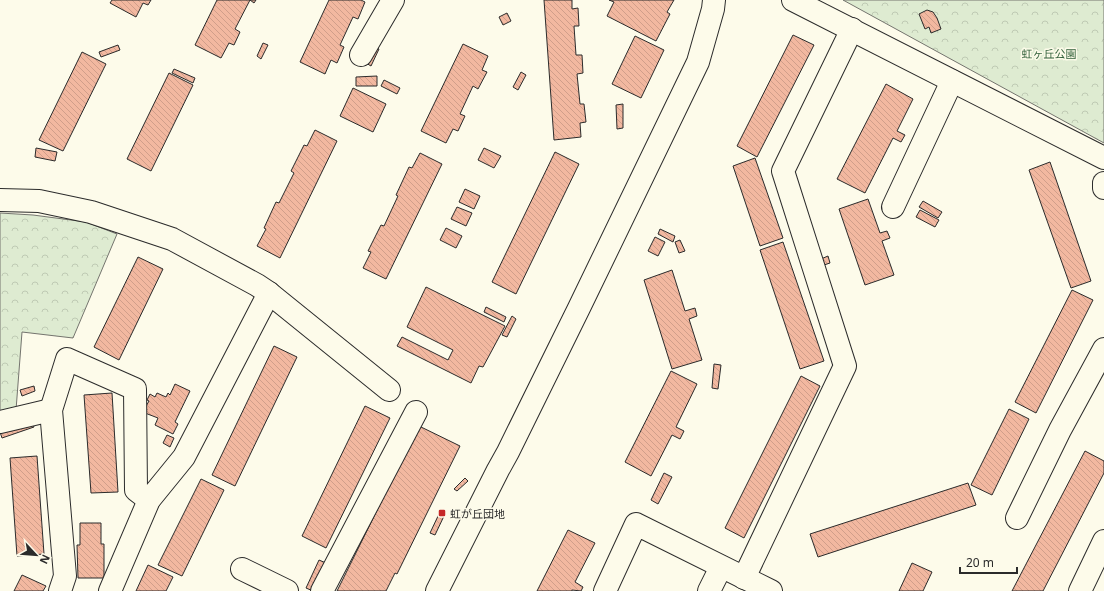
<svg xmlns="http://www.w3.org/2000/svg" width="1104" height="591" viewBox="0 0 1104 591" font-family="'Noto Sans','Noto Sans JP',sans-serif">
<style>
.forest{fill:url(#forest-crowns);stroke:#74746e}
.building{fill:url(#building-back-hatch);stroke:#2b2b2b}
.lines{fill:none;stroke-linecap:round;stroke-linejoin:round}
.minor-casing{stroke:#2b2b2b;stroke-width:24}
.minor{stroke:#fdfbea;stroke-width:22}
.poi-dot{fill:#c62828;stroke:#fdfbea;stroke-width:1.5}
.labels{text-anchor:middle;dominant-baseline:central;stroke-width:3;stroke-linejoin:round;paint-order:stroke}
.park-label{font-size:11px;fill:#34623c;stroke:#fdfbea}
.poi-label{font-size:11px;fill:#2b2b2b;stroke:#fdfbea;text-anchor:start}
</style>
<defs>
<pattern id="forest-crowns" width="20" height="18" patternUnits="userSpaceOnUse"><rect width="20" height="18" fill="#deebd1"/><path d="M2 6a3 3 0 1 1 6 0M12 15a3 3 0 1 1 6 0" fill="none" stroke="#bfcab4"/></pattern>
<pattern id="building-back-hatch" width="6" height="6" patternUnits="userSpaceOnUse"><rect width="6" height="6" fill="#f2b8a0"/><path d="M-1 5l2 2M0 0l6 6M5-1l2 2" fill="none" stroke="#d09e8a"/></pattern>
</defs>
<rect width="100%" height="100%" fill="#fdfbea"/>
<g class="forest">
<path d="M843,0h261v143z"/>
<path d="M0,213l33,2 53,7 31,12 -44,104 -51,-6 -6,78 -16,3z"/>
</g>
<g class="building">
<path d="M112,0h39l-3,5 -5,-2 -7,14 -26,-14z"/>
<path d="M217,0h39l-2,3 -4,-3 -15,29 5,3 -6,13 -5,-2 -8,15 -26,-13z"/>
<path d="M329,0h32l4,2 -7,17 -5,-2 -13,28 4,2 -7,16 -6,-3 -6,14 -25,-12z"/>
<path d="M544,0h28v9l6,-1 1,18h-5l2,29h6l1,18 -6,1 3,30h4l2,18 -6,1 1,14 -27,3z"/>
<path d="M609,0h65l-7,12 3,2 -14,27 -49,-25 7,-14z"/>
<path d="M927,10l6,2 4,6 4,11 -10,4 -2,-6 -4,2 -6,-15z"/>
<path d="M507,13l4,8 -8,4 -4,-8z"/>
<path d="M793,35l21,10 -57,112 -20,-11z"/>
<path d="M635,36l29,14 -23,48 -29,-14z"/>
<path d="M263,43l5,2 -7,14 -4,-3z"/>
<path d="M463,44l25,12 -6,14 5,2 -9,17 -5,-3 -13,28 5,2 -7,15 -5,-2 -7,14 -25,-12z"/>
<path d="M118,45l2,5 -19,7 -2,-5z"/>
<path d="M374,46l5,3 -8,17 -5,-3z"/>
<path d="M82,52l24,12 -43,87 -24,-11z"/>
<path d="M174,69l21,9 -2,5 -21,-10z"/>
<path d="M521,72l5,3 -8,15 -5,-3z"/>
<path d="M169,73l24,12 -42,86 -24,-12z"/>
<path d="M377,76v10h-21v-9z"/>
<path d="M384,80l16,8 -3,6 -16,-8z"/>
<path d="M886,84l27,15 -16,32 8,4 -4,7 -8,-4 -28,55 -28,-14z"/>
<path d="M353,88l33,16 -13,28 -33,-16z"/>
<path d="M623,104v24l-6,1 -1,-24z"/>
<path d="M315,130l22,11 -57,117 -23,-12 9,-17 -2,-1 12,-26 3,1 15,-30 -3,-2 13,-26 3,1z"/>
<path d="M36,148l21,4 -2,9 -20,-4z"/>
<path d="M484,148l17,8 -7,12 -16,-8z"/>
<path d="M555,152l24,12 -63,130 -24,-12z"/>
<path d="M420,153l22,11 -56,115 -23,-11 8,-16 -3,-1 13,-26 3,1 14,-30 -2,-1 13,-28 3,1z"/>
<path d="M755,158l28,80 -23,8 -27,-80z"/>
<path d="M1050,162l41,119 -20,7 -42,-118z"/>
<path d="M465,189l15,7 -6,13 -15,-7z"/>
<path d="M868,199l12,34 7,-2 3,7 -8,3 12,34 -29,10 -26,-76z"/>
<path d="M923,201l19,11 -4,6 -19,-11z"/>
<path d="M457,207l15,6 -6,13 -15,-7z"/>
<path d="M920,210l19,10 -4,7 -19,-10z"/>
<path d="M446,228l16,8 -6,12 -16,-8z"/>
<path d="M660,229l15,7 -2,6 -15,-8z"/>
<path d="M655,237l10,5 -7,14 -10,-5z"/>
<path d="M680,240l5,11 -6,2 -4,-11z"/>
<path d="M783,242l41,119 -24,8 -40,-119z"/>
<path d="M828,256l2,7 -6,2 -3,-6z"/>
<path d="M138,257l25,12 -44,91 -25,-13z"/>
<path d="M672,270l13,41 10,-3 2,8 -8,3 13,41 -30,9 -28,-89z"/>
<path d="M426,287l79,39 -22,41 -4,-1 -8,17 -74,-37 5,-9 46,23 5,-10 -46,-23z"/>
<path d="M1072,290l21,10 -57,113 -21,-11z"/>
<path d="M486,307l20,10 -2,5 -20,-10z"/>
<path d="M512,316l4,3 -9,18 -5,-2z"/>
<path d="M274,346l23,11 -62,129 -23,-11z"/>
<path d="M714,364l7,1 -3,24 -6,-1z"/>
<path d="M671,371l26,13 -21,43 8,4 -4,8 -8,-4 -21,41 -26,-14z"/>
<path d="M801,376l19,10 -76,152 -19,-10z"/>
<path d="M175,384l15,7 -15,31 3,2 -5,10 -18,-9 3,-7 -13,-5 2,-4 -2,-1 4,-7 -2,-1 3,-6 5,3 2,-4 9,4 2,-4 2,2z"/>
<path d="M34,386l1,5 -13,5 -2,-6z"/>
<path d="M112,393l6,99 -27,1 -7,-98z"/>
<path d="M365,406l25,12 -64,130 -24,-12z"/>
<path d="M1009,409l20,10 -37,76 -21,-10z"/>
<path d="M31,419l3,8 -32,11 -2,-6z"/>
<path d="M419,426l41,20 -63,128 -2,-1 -9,18h-49z"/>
<path d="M167,435l7,3 -4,9 -7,-4z"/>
<path d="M1085,451l19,10v12l-61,118h-31z"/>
<path d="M37,456l7,98 -27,2 -7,-98z"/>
<path d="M664,473l8,4 -14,27 -7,-4z"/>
<path d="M465,478l3,3 -11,10 -3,-2z"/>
<path d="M201,479l23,11 -42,86 -24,-11z"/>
<path d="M968,483l8,22 -158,52 -8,-23z"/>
<path d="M439,514l5,2 -9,19 -5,-2z"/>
<path d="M80,523h21v21h3v34h-26l-1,-33h3z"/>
<path d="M568,530l27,13 -20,39 8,5 -2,4 -9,-1v1h-35z"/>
<path d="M319,560l7,3 -13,28 -7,-3z"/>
<path d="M912,563l20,9 -9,19h-24z"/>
<path d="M148,565l25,12 -7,14h-30z"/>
<path d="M22,575l24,11 -3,5h-29z"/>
</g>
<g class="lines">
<defs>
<g id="minor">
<path d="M793,0l311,158"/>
<path d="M361,55l32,-55"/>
<path d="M1104,183v5"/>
<path d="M0,200l39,1 52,11 81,27 85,46 12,8 120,97"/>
<path d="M893,207l59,-126"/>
<path d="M0,422l51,-12"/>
<path d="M1017,518l43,-88 44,-81"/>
<path d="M242,569l45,22"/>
<path d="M744,578l101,-212 -62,-195 69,-142"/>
<path d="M60,591l5,-15 -14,-166 16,-51 68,30 1,101 13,10"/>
<path d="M110,591l39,-91 35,-43 85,-164"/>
<path d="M322,591l94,-179"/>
<path d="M437,591l61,-121 10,-18 71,-144 119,-246 15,-53 1,-9"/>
<path d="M605,591l31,-67 135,67"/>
<path d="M709,591l12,-24"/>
<path d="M1080,591l24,-50"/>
</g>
</defs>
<use href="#minor" class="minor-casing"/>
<use href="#minor" class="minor"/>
</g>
<rect class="poi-dot" x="438" y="509" width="8" height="8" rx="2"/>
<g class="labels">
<g class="park-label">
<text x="1049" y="53">虹ヶ丘公園</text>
</g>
<g class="poi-label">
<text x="450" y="513">虹が丘団地</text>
</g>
</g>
<g transform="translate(36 555) rotate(116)" stroke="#fdfbea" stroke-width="3" paint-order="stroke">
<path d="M0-3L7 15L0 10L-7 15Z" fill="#2b2b2b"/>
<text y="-6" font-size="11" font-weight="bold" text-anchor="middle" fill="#2b2b2b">N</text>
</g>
<path d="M960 567v6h57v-6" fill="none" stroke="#2b2b2b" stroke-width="2"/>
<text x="966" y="567" font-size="12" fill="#2b2b2b" stroke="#fdfbea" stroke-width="3" paint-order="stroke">20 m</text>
</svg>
